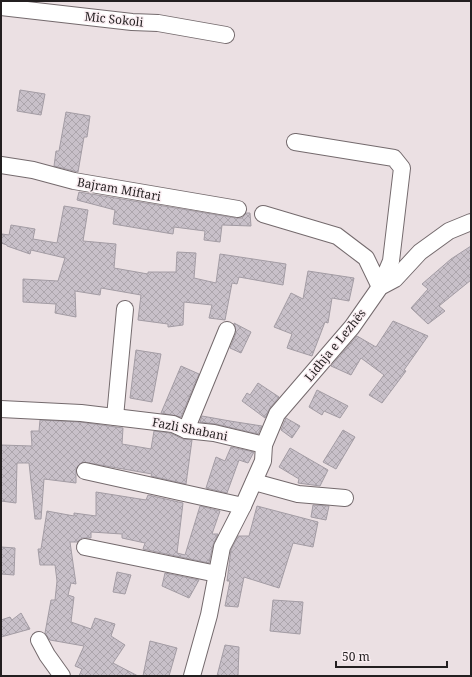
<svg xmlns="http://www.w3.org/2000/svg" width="472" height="677" viewBox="0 0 472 677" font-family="'Noto Serif',serif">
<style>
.building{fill:url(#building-cross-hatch);stroke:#a39ca4}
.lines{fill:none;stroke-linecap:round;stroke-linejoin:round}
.street-casing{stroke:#746a6d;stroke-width:18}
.street{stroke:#fff;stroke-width:16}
.labels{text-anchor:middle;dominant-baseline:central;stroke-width:3;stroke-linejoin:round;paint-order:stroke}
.street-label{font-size:12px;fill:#231f20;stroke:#f9edf1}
</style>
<defs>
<pattern id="building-cross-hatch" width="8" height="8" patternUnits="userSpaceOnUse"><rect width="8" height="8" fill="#c8c0c9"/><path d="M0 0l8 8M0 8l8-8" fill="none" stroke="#aca5ac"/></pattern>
</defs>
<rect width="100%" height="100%" fill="#ebe0e3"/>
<g class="building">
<path d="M20,90l25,4 -4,21 -24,-4z"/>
<path d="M66,112l24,4 -3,21h-3l-6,35 -24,-6 2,-15h3z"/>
<path d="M79,192l157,26h6l4,-5h4l1,13 -29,-1 -2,17 -16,-2 1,-9 -31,-4 -1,7 -60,-10 2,-14 -38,-10z"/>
<path d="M64,206l24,4 -5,31 33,3 -2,24 34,6v-2h28l1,-20 19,1 -2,25 22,5 4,-29 66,10 -3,21 -44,-8 -2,7 -5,-1 -7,37 -16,-2 3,-13 -28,-3 -1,23 -15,2v-3l-30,-4 3,-25 -40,-7 -1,7 -25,-4 1,26 -21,-4 1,-9 -33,-2v-23l35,2 7,-23 -34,-8 -1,4 -23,-8v-1l-6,-2 1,-9 7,1 2,-10 24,4 -2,10 24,4z"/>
<path d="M471,246v34l-32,26 6,5 -17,13 -17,-16 17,-19 -6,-5 29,-25z"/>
<path d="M308,271l46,7 -5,23 -17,-3 -4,25 -3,-1 -13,34 -25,-8 5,-14 -18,-7 17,-34 12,6z"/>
<path d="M393,321l35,15 -24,34 2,1 -24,32 -13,-8 15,-20 -23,-17 -10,17 -20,-9 26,-30 19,11z"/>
<path d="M234,323l17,9 -10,21 -11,-5 6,-15z"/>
<path d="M136,350l25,4 -9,48 -22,-4z"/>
<path d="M181,366l18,8 -18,43 -20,-4z"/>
<path d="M258,383l21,14 -9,11 -5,10 -23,-17 5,-8 3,2z"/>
<path d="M317,390l31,16 -8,12 -16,-7 -2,4 -13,-8z"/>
<path d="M202,416l28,5 32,5 -4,8 -42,-10 -16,-2z"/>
<path d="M286,418l14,8 -8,12 -11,-8z"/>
<path d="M40,420l40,2 43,6 -1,16 29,5 3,-18 16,2 13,6 9,1 -6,44 -35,-8 1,-2 -69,-12 -7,7v14l-32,-4 -3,40h-6l-6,-56h-12l-1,40 -15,-2v-56l31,1 -1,-15h8z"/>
<path d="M343,430l12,7 -19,32 -13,-7z"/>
<path d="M231,447l23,5 -6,11 -9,-3 -12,33 -21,-5 10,-31 9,4z"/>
<path d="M290,448l38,22 -8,16 -22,-3 1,-4 -20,-12z"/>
<path d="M96,492l50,8 2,-5 35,8 -6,50 8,2 15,-49 20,5 -8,23h6l-5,11 -4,18 -66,-14 2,-6 -23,-5v-4l-31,-2v6h-9l-5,4h-7l6,42 -5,-1 -3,12 6,2 -3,25 20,7 4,-11 20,6 -4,12 14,9 -12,18 25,13h-59l3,-7 -7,-3 9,-20 -34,-6 -5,-7 6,-33h4l2,-19 -2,-16h-15l-2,-16h3l6,-38 27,5v-3l22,3z"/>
<path d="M313,505l16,1 -3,14 -15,-3z"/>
<path d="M257,506l61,16 -5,25 -20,-4 -14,45 -35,-11 -6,30 -13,-1 5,-25h-3l4,-31 7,-14h11z"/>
<path d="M1,547l14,1 -1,27 -13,-1z"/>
<path d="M117,572l14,3 -6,19 -12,-2z"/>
<path d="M165,573l34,7 -10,18 -27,-12z"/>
<path d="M273,600l30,2 -3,32 -30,-3z"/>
<path d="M21,613l9,16 -29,8v-17l9,-3 2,3z"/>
<path d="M150,641l27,7 -8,28h-26z"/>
<path d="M225,645l14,2 -1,29h-21z"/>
</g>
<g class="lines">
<defs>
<g id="street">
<path d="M1,7l131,15 26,1 68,12"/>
<path d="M1,165l32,5 41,11 164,28"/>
<path d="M263,214l74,22 29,22 14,29 11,-26 11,-93 -8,-10 -99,-16"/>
<path d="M1,409l80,4 92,11 13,6 28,3 50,12"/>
<path d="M115,417l10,-108"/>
<path d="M186,430l41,-100"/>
<path d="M85,471l158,35"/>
<path d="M254,482l44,12 47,4"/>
<path d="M85,547l132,27"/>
<path d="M39,640l8,15 15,21"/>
<path d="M192,676l17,-61 13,-68 21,-41 20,-45 1,-16 13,-31 75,-87 28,-40 15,-8 25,-27 29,-21 22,-9"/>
</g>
</defs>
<use href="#street" class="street-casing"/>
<use href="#street" class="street"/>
</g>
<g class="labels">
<g class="street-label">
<text transform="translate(114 19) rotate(6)">Mic Sokoli</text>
<text transform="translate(119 189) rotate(10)">Bajram Miftari</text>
<text transform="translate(335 345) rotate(-51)">Lidhja e Lezhës</text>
<text transform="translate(190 429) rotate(11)">Fazli Shabani</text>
</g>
</g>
<rect width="472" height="677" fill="none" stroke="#231f20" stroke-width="4"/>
<path d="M336 661v6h111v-6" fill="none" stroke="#231f20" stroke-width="2"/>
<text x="342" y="661" font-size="12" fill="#231f20" stroke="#f9edf1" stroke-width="3" paint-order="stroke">50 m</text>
</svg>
